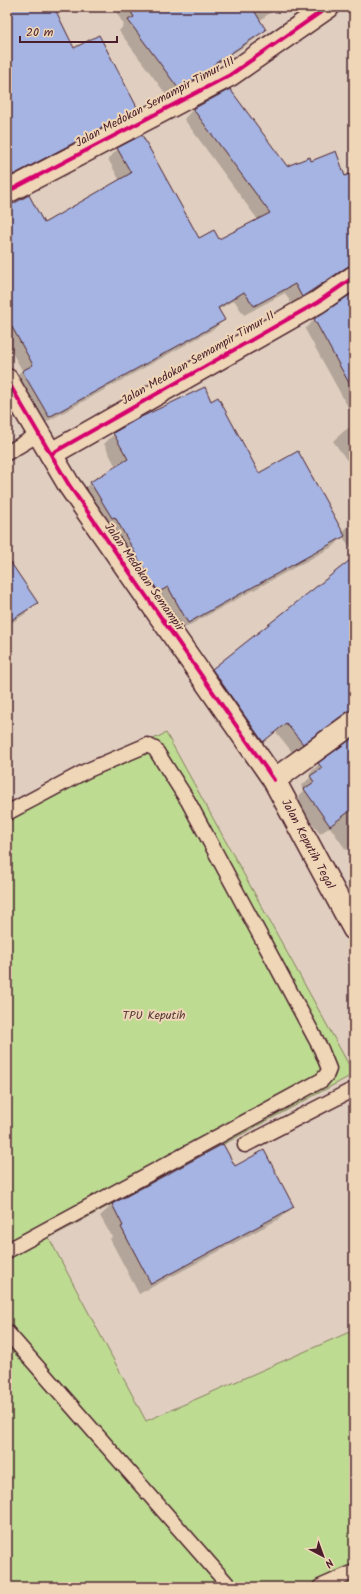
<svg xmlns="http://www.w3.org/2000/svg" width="361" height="1594" viewBox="0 0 361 1594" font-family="Kalam,sans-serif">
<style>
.green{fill:#bedb92;stroke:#847d5e}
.shadow{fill:#0003}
.building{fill:#a5b4e3;stroke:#4a1f2b}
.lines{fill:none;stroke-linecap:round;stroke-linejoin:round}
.lane-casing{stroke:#4a1f2b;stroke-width:17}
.street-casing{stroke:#4a1f2b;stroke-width:25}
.secondary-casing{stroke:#4a1f2b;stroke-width:25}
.lane{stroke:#efd6b7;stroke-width:14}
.street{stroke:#efd6b7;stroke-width:22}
.secondary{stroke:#efd6b7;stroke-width:22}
.cycleway-casing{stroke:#efd6b7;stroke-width:6}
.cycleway{stroke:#d6006c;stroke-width:4}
.labels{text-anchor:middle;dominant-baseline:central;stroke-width:4;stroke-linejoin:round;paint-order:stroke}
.street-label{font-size:12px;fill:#4a1f2b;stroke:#efd6b7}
.park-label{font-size:12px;fill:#5b3b3a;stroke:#efd6b7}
</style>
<rect width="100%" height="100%" fill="#e0cfc0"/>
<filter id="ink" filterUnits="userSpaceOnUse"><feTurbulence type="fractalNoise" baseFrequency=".025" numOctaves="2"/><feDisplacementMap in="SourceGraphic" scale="8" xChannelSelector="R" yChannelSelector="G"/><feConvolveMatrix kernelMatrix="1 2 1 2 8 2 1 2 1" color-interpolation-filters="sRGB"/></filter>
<g filter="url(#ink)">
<path class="green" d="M166,733l188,341 -305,164 97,183 208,-91v257h-347v-779z"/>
<g class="shadow">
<path d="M7,7h46l20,42 64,60 -10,10 -120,63z"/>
<path d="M113,7h165l-19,14 6,9 -10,9 -42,28 1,1 -9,10 -37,19 -49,-66 5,-6z"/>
<path d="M193,109l94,58 24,-5 33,15 10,-4v106l-17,-3 -45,29 -7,-12 -41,22 -10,-15 -16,10 5,10 -9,9 -175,97 -26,-46 9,-10 -15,-26v-139l6,-1 30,21 77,-44 -12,-22 10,-10 24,-13 57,103 19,1 40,-20 -74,-101z"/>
<path d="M354,293v125l-49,-89 10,-10z"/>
<path d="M211,402l47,72 84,58 12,-11v33l-11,-17 -9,9 -157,86 -97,-139 10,-10 26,-16 -12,-23 10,-10z"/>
<path d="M354,424v46l-21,-29 10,-9z"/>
<path d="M354,558v165l-12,-4 -6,2 -43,32 -17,-21 -23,19 -49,-71 9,-10z"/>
<path d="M7,568l29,35 -11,11 -18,12z"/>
<path d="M354,739v105l-8,6 -16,-23 -10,7 -25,-35 9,-8 -3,-5 11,-10 -3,-2 10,-10z"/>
<path d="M222,1145l13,22 58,40 -12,11 -142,76 -29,-55 2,-2 -12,-21 12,-11z"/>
</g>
<g class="building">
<path d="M7,7h47l20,41 25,-13 39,74 -125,66 -6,-13z"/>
<path d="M128,7h124l14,23 -53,35 2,4 -37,19 -50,-68 6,-3z"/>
<path d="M230,89l57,77 23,-9 1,4 25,-10 9,25 9,-4v93l-7,2 -45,30 -7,-13 -41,22 -10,-14 -26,16 7,12 -176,97 -27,-46 11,-6 -26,-47v-111l22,-12 15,28 87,-50 -14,-25 25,-13 57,103 15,-8 5,9 51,-26 -77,-104z"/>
<path d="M354,292v100l-40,-73z"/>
<path d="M205,387l6,14 7,-4 41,76 39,-22 47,85 -157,87 -20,-36 -9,5 -10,-14 -34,-61 -3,1 -22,-36 38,-23 -15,-26 26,-15z"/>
<path d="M7,557l31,46 -31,20z"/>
<path d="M354,557v153l-7,2 -44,32 -17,-21 -23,19 -51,-73z"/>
<path d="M354,737v71l-24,18 -26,-37 10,-7 -4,-6 12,-8 -4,-5z"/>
<path d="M223,1144l12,22 29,-16 30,57 -143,77 -30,-57 2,-1 -11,-22z"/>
</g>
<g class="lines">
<defs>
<g id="lane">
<path d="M7,453l32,-19"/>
<path d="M7,813l79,-42 61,-26 8,4 33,52 133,248 8,20 -2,5 -5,6 -315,171"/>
<path d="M245,1145l109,-56"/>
<path d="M7,1332l223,255"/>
<path d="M320,1587l34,-15"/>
</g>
<g id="street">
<path d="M7,192l223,-117 98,-68"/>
<path d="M51,454l267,-152 36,-25"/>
</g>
<g id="secondary">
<path d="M7,380l62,105 205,295 80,149"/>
<path d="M274,780l80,-58"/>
</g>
</defs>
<use href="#lane" class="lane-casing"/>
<use href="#street" class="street-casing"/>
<use href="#secondary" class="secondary-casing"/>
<use href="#lane" class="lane"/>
<use href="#street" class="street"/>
<use href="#secondary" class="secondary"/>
<defs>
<g id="cycleway">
<path d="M7,192l223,-117 98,-68"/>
<path d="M7,380l62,105 205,295"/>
<path d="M51,454l267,-152 36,-25"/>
</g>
</defs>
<use href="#cycleway" class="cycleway-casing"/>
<use href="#cycleway" class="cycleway"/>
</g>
</g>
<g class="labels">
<g class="street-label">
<text transform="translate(155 102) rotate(-28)">Jalan Medokan Semampir Timur III</text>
<text transform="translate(198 358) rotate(-30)">Jalan Medokan Semampir Timur II</text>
<text transform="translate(144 577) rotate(55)">Jalan Medokan Semampir</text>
<text transform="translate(308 844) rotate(62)">Jalan Keputih Tegal</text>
</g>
<g class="park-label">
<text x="154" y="1015">TPU Keputih</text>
</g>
</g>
<rect width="361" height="1594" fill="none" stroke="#efd6b7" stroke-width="24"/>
<rect x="12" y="12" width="337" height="1570" fill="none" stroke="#4a1f2b" stroke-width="1.5" filter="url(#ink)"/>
<g transform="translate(323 1556) rotate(139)" stroke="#efd6b7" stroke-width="3" paint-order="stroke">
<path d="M0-3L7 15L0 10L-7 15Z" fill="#4a1f2b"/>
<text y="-6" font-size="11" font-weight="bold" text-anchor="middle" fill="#4a1f2b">N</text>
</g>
<path d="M20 36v6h97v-6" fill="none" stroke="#4a1f2b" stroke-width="2"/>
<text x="26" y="36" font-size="12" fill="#4a1f2b" stroke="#efd6b7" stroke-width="3" paint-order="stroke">20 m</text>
</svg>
